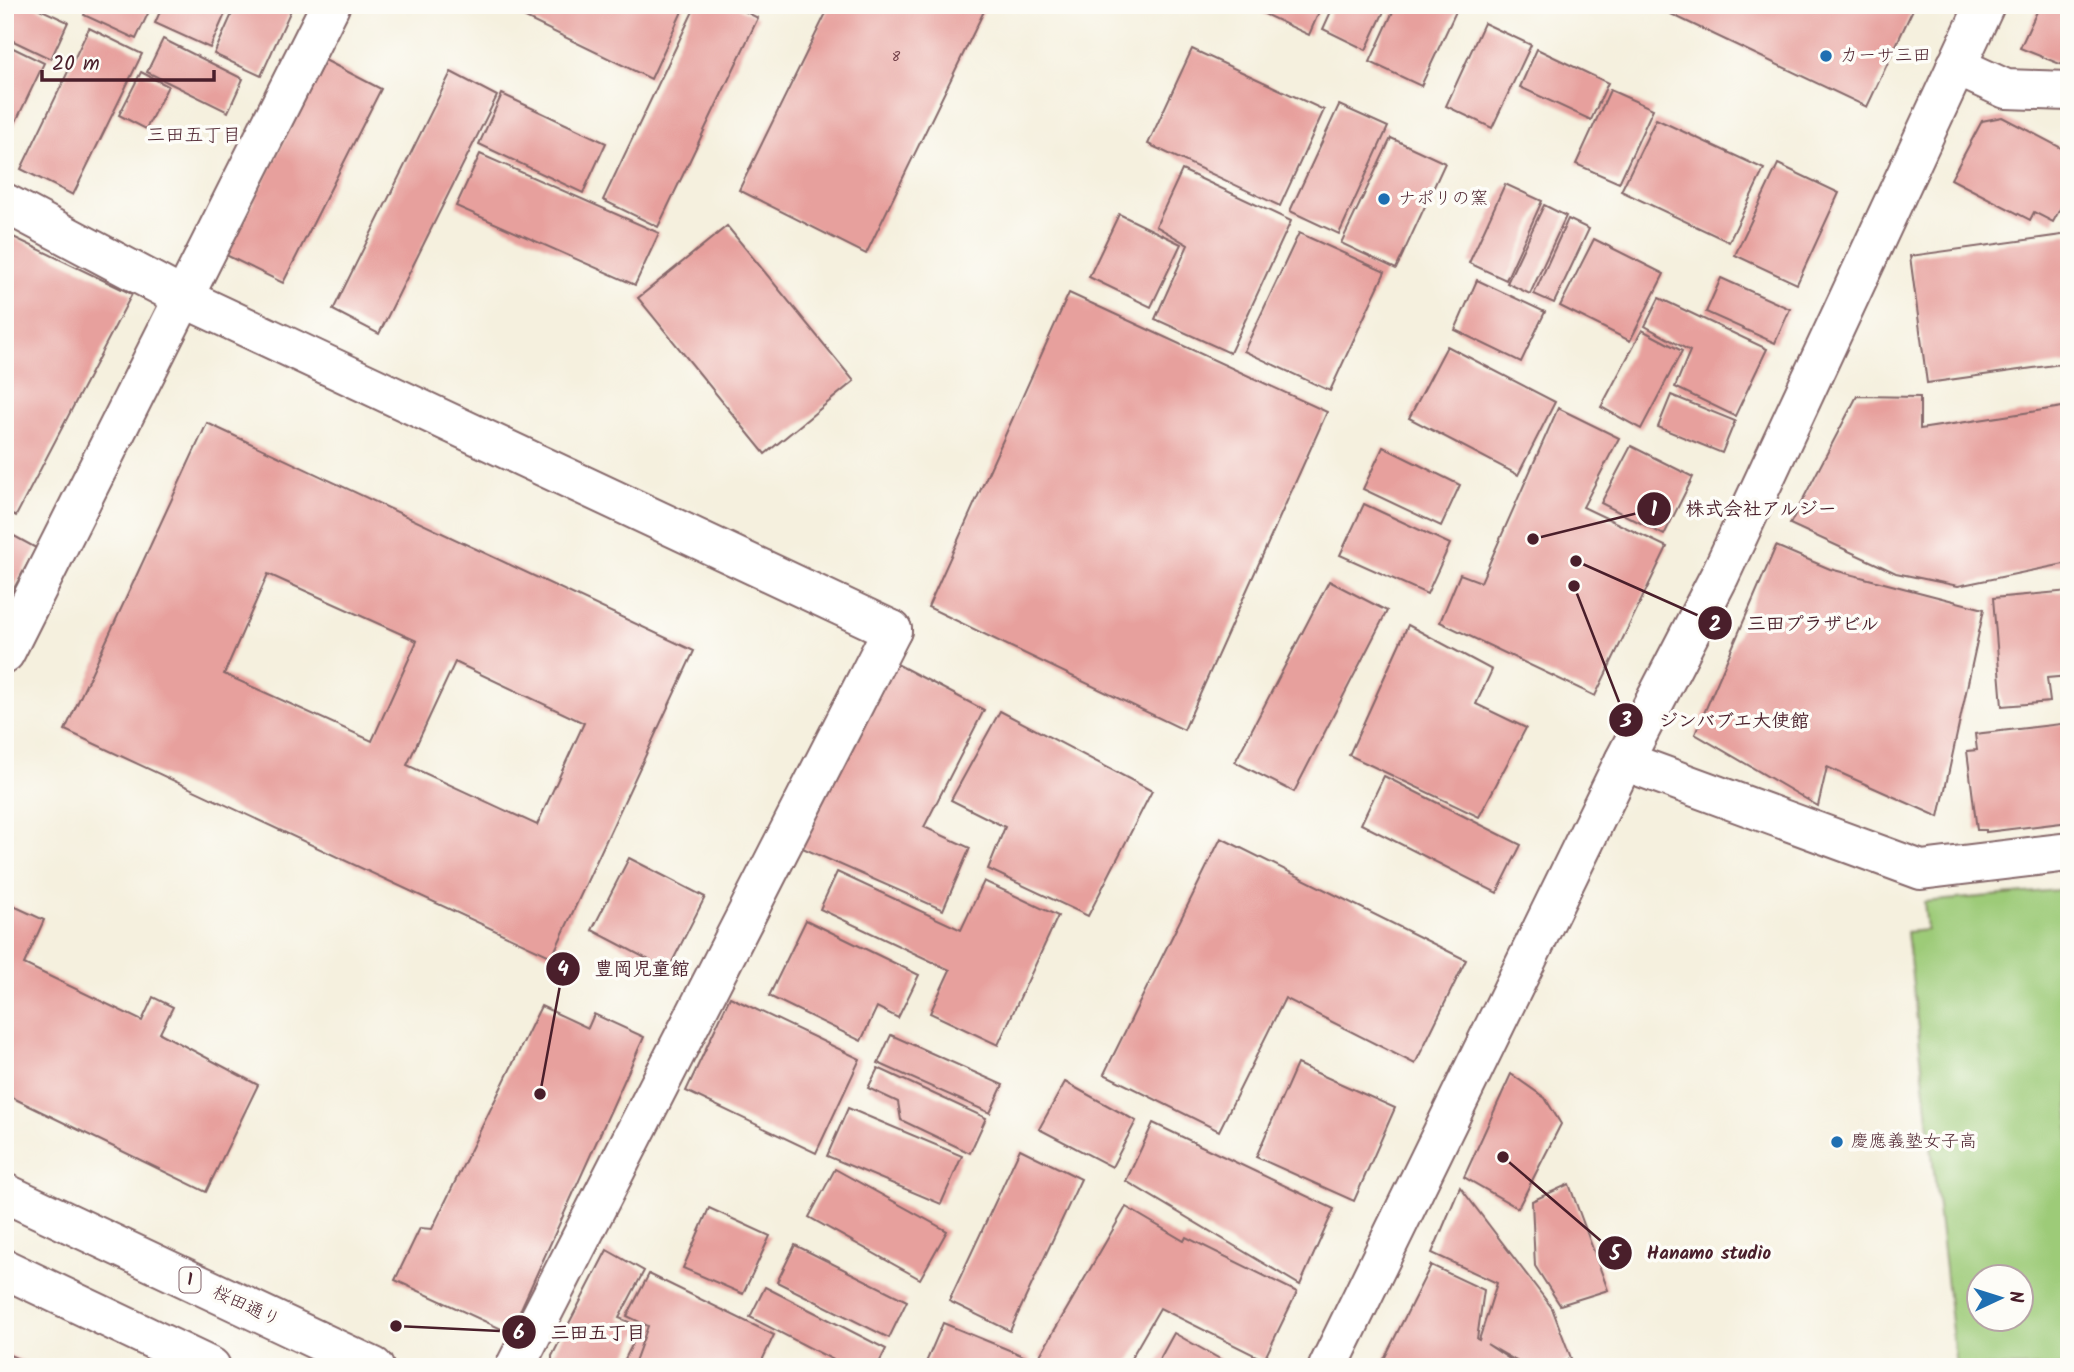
<svg xmlns="http://www.w3.org/2000/svg" width="2074" height="1372" viewBox="0 0 2074 1372" font-family="Kalam,'Klee One',sans-serif">
<style>
.green{fill:#9dcb78;stroke:#747552;stroke-width:2;fill-rule:evenodd}
.building{fill:#e7a09d;fill-rule:evenodd}
.lines{fill:none;stroke-linecap:round;stroke-linejoin:round}
.minor-casing{stroke:#86686a;stroke-width:42}
.tertiary-casing{stroke:#86686a;stroke-width:42}
.trunk-casing{stroke:#86686a;stroke-width:42}
.minor{stroke:#fff;stroke-width:38}
.tertiary{stroke:#fff;stroke-width:38}
.trunk{stroke:#fff;stroke-width:38}
.poi-dot{fill:#1f6fb2;stroke:#fdfcf7;stroke-width:2.5}
.labels{text-anchor:middle;dominant-baseline:central;stroke-width:7;stroke-linejoin:round;paint-order:stroke}
.number-label{font-size:14px;fill:#713f48}
.shield{fill:#fdfcf7;stroke:#806168;stroke-width:2}
.shield-label{font-size:16px;font-weight:bold;fill:#4a1f2b}
.poi-label{font-size:18px;fill:#4a1f2b;stroke:#fdfcf7;text-anchor:start}
.street-label{font-size:18px;fill:#4a1f2b;stroke:#fdfcf7}
.neighbourhood-label{font-size:19px;fill:#4a1f2b;stroke:#fdfcf7}
.leader{fill:none;stroke:#4a1f2b;stroke-width:2.5}
.callout-dot{fill:#4a1f2b;stroke:#fdfcf7;stroke-width:2.5}
.mark-label{font-size:21px;text-anchor:middle;font-weight:bold;fill:#fff}
.callout-label{font-size:19px;text-anchor:middle;font-weight:bold;fill:#4a1f2b;stroke:#fdfcf7;stroke-width:7;stroke-linejoin:round;paint-order:stroke}
</style>
<rect width="100%" height="100%" fill="#fdfcf7"/>
<filter id="ink" filterUnits="userSpaceOnUse"><feTurbulence type="fractalNoise" baseFrequency=".0143" numOctaves="2"/><feDisplacementMap in="SourceGraphic" scale="14" xChannelSelector="R" yChannelSelector="G"/><feConvolveMatrix kernelMatrix="1 2 1 2 8 2 1 2 1" color-interpolation-filters="sRGB"/></filter>
<filter id="wash" filterUnits="userSpaceOnUse"><feTurbulence type="fractalNoise" baseFrequency=".00686" numOctaves="4" result="noise"/><feDisplacementMap in="SourceGraphic" scale="28" xChannelSelector="R" yChannelSelector="G"/><feGaussianBlur stdDeviation="1.57" result="paint"/><feColorMatrix in="noise" values="0 0 0 0 0 0 0 0 0 0 0 0 0 0 0 0 0 1.4 0 .05"/><feComposite in="paint" operator="in"/></filter>
<g filter="url(#wash)">
<rect width="100%" height="100%" fill="#f5f0de"/>
<path class="green" d="M2069,889v478h-113l-49,-435 20,-2 -3,-28zM1980,1278h42v42h-42z"/>
<g id="blocks">
<g class="building">
<path d="M5,5h26l37,17 -17,37 -46,-22z"/>
<path d="M88,5h64l-16,34 -52,-24z"/>
<path d="M163,5h66l-19,43 -55,-25z"/>
<path d="M236,5h46l9,5 -30,66 -47,-22z"/>
<path d="M511,5h174l-34,74 -142,-69z"/>
<path d="M696,5h36l26,13 -100,209 -55,-27z"/>
<path d="M830,5h157l-121,249 -127,-64z"/>
<path d="M1263,5h59l-13,30 -49,-23z"/>
<path d="M1334,5h53l-21,45 -43,-21z"/>
<path d="M1396,5h63l-38,81 -51,-24z"/>
<path d="M1652,5h263l-48,102z"/>
<path d="M2040,5h29v60l-9,-1 -40,-16z"/>
<path d="M1484,23l47,22 -39,83 -46,-22z"/>
<path d="M89,28l53,26 -69,141 -52,-26z"/>
<path d="M163,39l80,40 -15,33 -81,-40z"/>
<path d="M5,44l39,19 -35,73 -4,-2z"/>
<path d="M1192,49l132,61 -44,96 -132,-62z"/>
<path d="M1537,49l71,34 -17,37 -71,-33z"/>
<path d="M325,60l56,29 -98,194 -57,-28z"/>
<path d="M141,72l27,14 -22,43 -27,-14z"/>
<path d="M451,72l46,24 -118,238 -46,-24z"/>
<path d="M1610,90l43,19 -34,74 -43,-19z"/>
<path d="M502,94l104,49 -23,50 -104,-49z"/>
<path d="M1339,105l49,22 -49,107 -49,-23z"/>
<path d="M2002,117l67,35v40l-16,30 -19,-10 -4,8 -79,-41 31,-58z"/>
<path d="M1656,119l108,50 -35,73 -108,-51z"/>
<path d="M1391,138l54,25 -49,106 -55,-26z"/>
<path d="M480,154l179,79 -24,52 -179,-79z"/>
<path d="M1778,164l61,29 -42,91 -62,-29z"/>
<path d="M1182,170l109,51 -61,132 -75,-34 33,-74 -32,-19z"/>
<path d="M1505,184l37,17 -36,79 -37,-17z"/>
<path d="M1544,205l22,11 -36,78 -23,-11z"/>
<path d="M1119,214l62,30 -30,63 -62,-30z"/>
<path d="M1568,219l21,10 -35,74 -20,-9z"/>
<path d="M727,226l127,155 -89,73 -127,-156z"/>
<path d="M5,233l127,61 -116,222 -11,-6z"/>
<path d="M1299,233l86,39 -55,119 -86,-40z"/>
<path d="M2069,234v129l-142,20 -17,-127z"/>
<path d="M1594,239l70,35 -34,67 -70,-35z"/>
<path d="M1721,278l69,31 -15,34 -69,-31z"/>
<path d="M1477,280l68,32 -24,50 -66,-32z"/>
<path d="M1069,293l258,119 -143,318 -256,-123z"/>
<path d="M1659,298l108,51 -32,67 -60,-29 15,-36 -45,-25z"/>
<path d="M1642,330l40,21 -41,78 -40,-22z"/>
<path d="M1447,346l108,56 -37,73 -109,-57z"/>
<path d="M1671,395l64,26 -13,32 -64,-26z"/>
<path d="M1857,396l63,1v32l149,-23v157l-111,23 -62,-13 -106,-49z"/>
<path d="M1558,408l61,30 -36,69 84,40 -72,149 -155,-74 20,-48 21,8z"/>
<path d="M207,423l487,228 -142,306 -487,-227zM268,574l149,67 -45,100 -148,-67zM455,662l129,61 -47,102 -130,-60z"/>
<path d="M1631,446l62,31 -29,58 -63,-32z"/>
<path d="M1383,447l77,38 -19,41 -78,-37z"/>
<path d="M1364,504l86,40 -23,50 -87,-39z"/>
<path d="M5,531l31,17 -31,57z"/>
<path d="M1776,546l54,23 154,40 -45,208 -112,-50 -9,39 -123,-72z"/>
<path d="M1329,581l58,30 -93,181 -59,-30z"/>
<path d="M2069,591v85l-22,2 3,24 -48,4 -9,-108z"/>
<path d="M1408,625l84,45 -16,34 50,24 -47,89 -130,-62z"/>
<path d="M893,662l91,48 -60,117 46,21 -27,62 -145,-64z"/>
<path d="M1000,711l152,80 -64,125 -100,-47 17,-42 -54,-27z"/>
<path d="M2069,723v99l-83,10v-2h-9l-10,-79 10,-1 -2,-16z"/>
<path d="M1384,776l137,69 -24,48 -136,-69z"/>
<path d="M1221,838l245,122 -51,104 -130,-66 -66,133 -115,-57z"/>
<path d="M629,858l76,39 -37,73 -76,-40z"/>
<path d="M837,872l124,58 23,-49 74,35 -60,129 -68,-32 20,-43 -130,-61z"/>
<path d="M5,902l39,18 -20,44 118,57 11,-24 20,10 -13,26 98,52 -52,107 -201,-98z"/>
<path d="M806,920l113,55 -21,43 -21,-11 -16,34 -92,-45z"/>
<path d="M730,997l130,62 -44,94 -130,-62z"/>
<path d="M541,1006l47,22 6,-14 50,23 -134,296 -115,-53 25,-52 12,1z"/>
<path d="M891,1035l112,50 -13,28 -112,-50z"/>
<path d="M1297,1064l98,44 -41,93 -98,-44z"/>
<path d="M878,1068l108,50 -16,35 -69,-33 -3,-18 -30,-14z"/>
<path d="M1511,1074l34,24 16,26 -43,84 -54,-31z"/>
<path d="M1065,1082l71,39 -24,46 -73,-38z"/>
<path d="M848,1108l114,48 -21,48 -114,-48z"/>
<path d="M1153,1123l181,86 -34,76 -174,-104z"/>
<path d="M1020,1149l61,30 -71,152 -61,-30z"/>
<path d="M835,1169l112,62 -27,48 -111,-62z"/>
<path d="M1569,1184l39,106 -48,15 -25,-39 -3,-65z"/>
<path d="M1460,1187l92,121 19,50 -13,9h-31l-40,-23 34,23h-141l51,-102 53,25 -7,49 2,1 18,-57 -65,-30z"/>
<path d="M1126,1207l58,34 2,-4 111,55 -33,68 -104,-52 -34,59h-70l-17,-10z"/>
<path d="M709,1208l61,28 -27,58 -60,-26z"/>
<path d="M795,1245l112,56 -18,37 -112,-56z"/>
<path d="M607,1250l37,21 -25,47 22,9 -20,40h-66l-3,-2v-9z"/>
<path d="M649,1274l125,61 -15,32h-126l15,-41 -21,-10z"/>
<path d="M765,1287l121,62 -9,18h-30l-97,-50z"/>
<path d="M943,1323l88,36 -3,8h-104z"/>
<path d="M1174,1333l60,34h-72l-5,-3z"/>
<path d="M5,1353l32,14h-32z"/>
</g>
</g>
</g>
<g filter="url(#ink)">
<use href="#blocks" fill-opacity="0" stroke="#86686a" stroke-width="2"/>
<g class="lines">
<defs>
<g id="minor">
<path d="M1956,66l50,23 63,2"/>
<path d="M5,203l179,95 708,332"/>
<path d="M5,653l325,-647"/>
<path d="M1624,761l297,109 148,-18"/>
</g>
<g id="tertiary">
<path d="M515,1367l377,-737"/>
<path d="M1328,1367l296,-606 96,-186 265,-570"/>
</g>
<g id="trunk">
<path d="M5,1193l369,174"/>
<path d="M5,1269l206,98"/>
</g>
</defs>
<use href="#minor" class="minor-casing"/>
<use href="#tertiary" class="tertiary-casing"/>
<use href="#trunk" class="trunk-casing"/>
<use href="#minor" class="minor"/>
<use href="#tertiary" class="tertiary"/>
<use href="#trunk" class="trunk"/>
</g>
</g>
<g class="poi-dot">
<circle cx="1826" cy="56" r="7"/>
<circle cx="1384" cy="199" r="7"/>
<circle cx="1837" cy="1142" r="7"/>
</g>
<g class="labels">
<g class="number-label">
<text x="896" y="57">8</text>
</g>
<rect class="shield" x="179.5" y="1267.5" width="21" height="25" rx="5"/>
<g class="shield-label">
<text x="190" y="1280">1</text>
</g>
<g class="poi-label">
<text x="1840" y="56">カーサ三田</text>
<text x="1398" y="199">ナポリの窯</text>
<text x="1851" y="1142">慶應義塾女子高</text>
</g>
<g class="street-label">
<text transform="translate(246 1307) rotate(25)">桜田通り</text>
</g>
<g class="neighbourhood-label">
<text x="194" y="136">三田五丁目</text>
</g>
</g>
<path class="leader" d="M1533 539L1654 509M1576 561L1715 623M1574 586L1626 720M540 1094L563 969M1503 1157L1615 1253M396 1326L519 1332"/>
<g class="callout-dot">
<circle cx="1533" cy="539" r="7"/>
<circle cx="1576" cy="561" r="7"/>
<circle cx="1574" cy="586" r="7"/>
<circle cx="540" cy="1094" r="7"/>
<circle cx="1503" cy="1157" r="7"/>
<circle cx="396" cy="1326" r="7"/>
<circle cx="1654" cy="509" r="18"/>
<circle cx="1715" cy="623" r="18"/>
<circle cx="1626" cy="720" r="18"/>
<circle cx="563" cy="969" r="18"/>
<circle cx="1615" cy="1253" r="18"/>
<circle cx="519" cy="1332" r="18"/>
</g>
<g class="mark-label">
<text x="1654" y="516">1</text>
<text x="1715" y="631">2</text>
<text x="1626" y="727">3</text>
<text x="563" y="976">4</text>
<text x="1615" y="1260">5</text>
<text x="519" y="1339">6</text>
</g>
<g class="callout-label">
<text x="1761" y="515">株式会社アルジー</text>
<text x="1813" y="630">三田プラザビル</text>
<text x="1734" y="727">ジンバブエ大使館</text>
<text x="642" y="975">豊岡児童館</text>
<text x="1709" y="1259">Hanamo studio</text>
<text x="598" y="1339">三田五丁目</text>
</g>
<rect width="2074" height="1372" fill="none" stroke="#fdfcf7" stroke-width="28"/>
<g transform="translate(2000 1298) rotate(86)"><circle r="33" fill="#fdfcf7" stroke="#b5a4a5" stroke-width="2"/>
<path d="M0-5L12 26L0 18L-12 26Z" fill="#1f6fb2"/>
<text y="-10" font-size="19" font-weight="bold" text-anchor="middle" fill="#4a1f2b">N</text>
</g>
<path d="M42 70v10h172v-10" fill="none" stroke="#4a1f2b" stroke-width="3.5"/>
<text x="52" y="70" font-size="21" fill="#4a1f2b" stroke="#fdfcf7" stroke-width="5" paint-order="stroke">20 m</text>
</svg>
